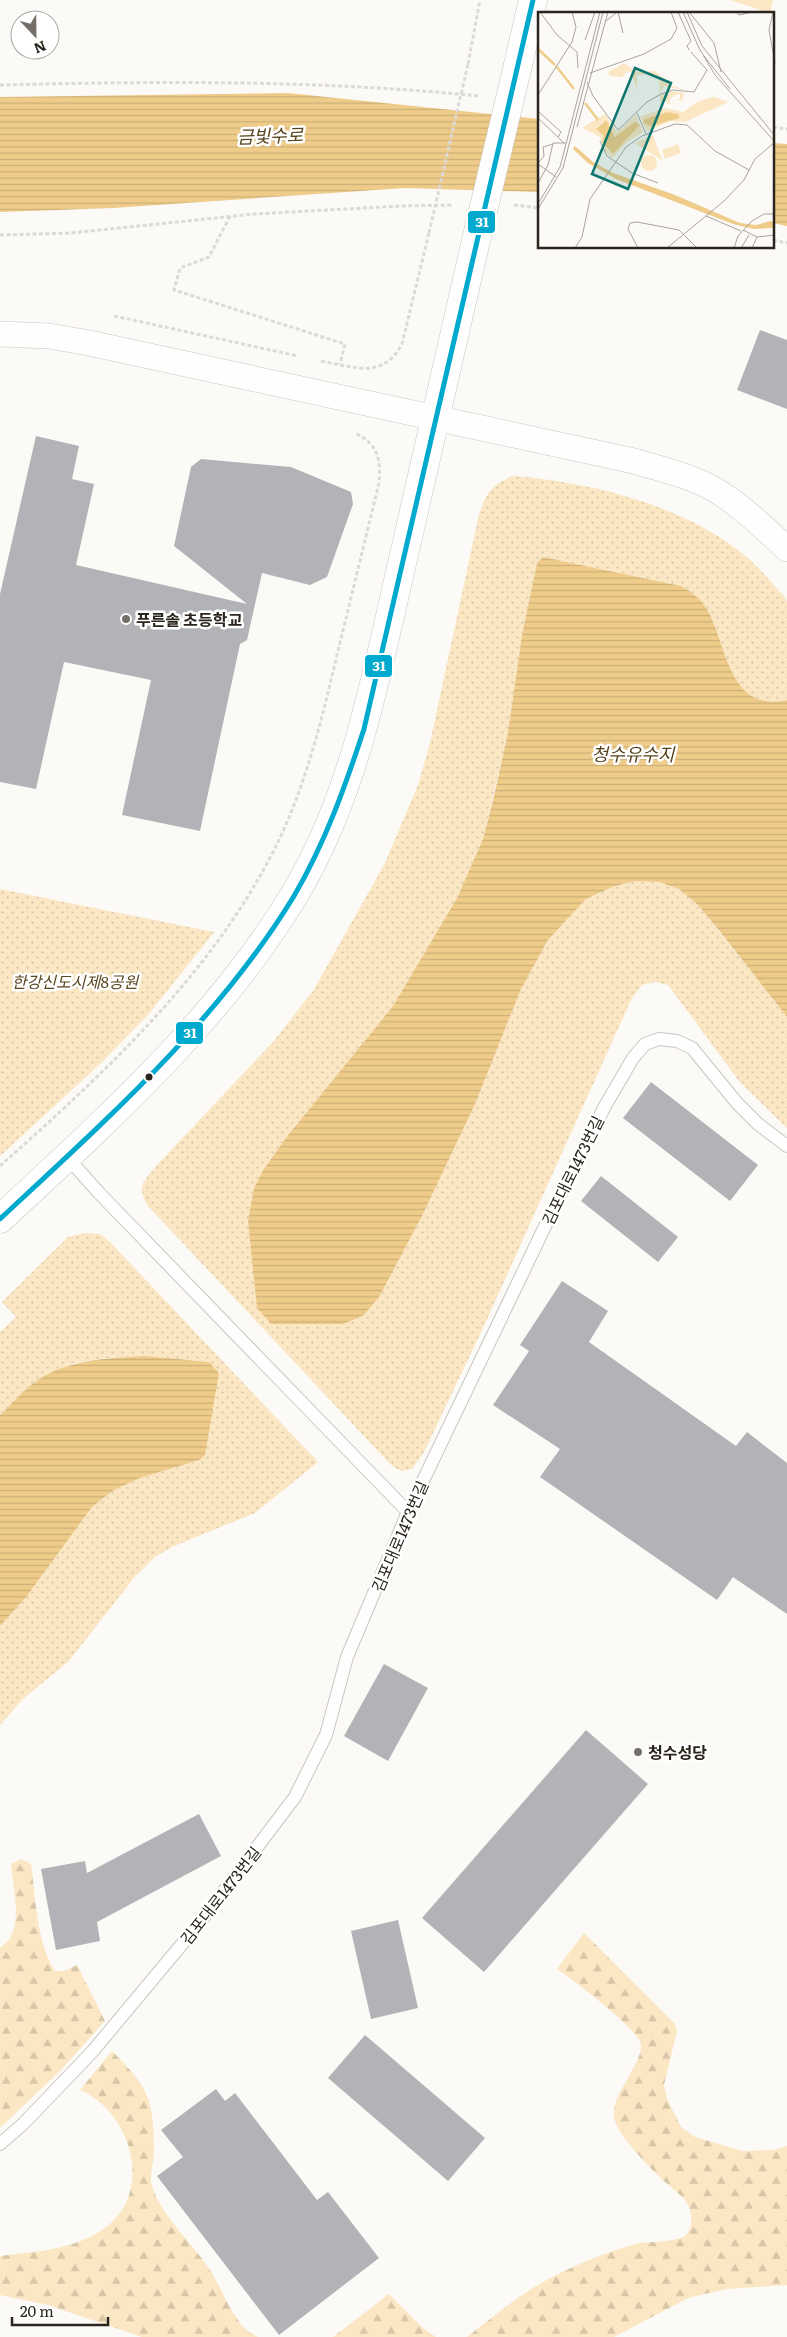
<svg xmlns="http://www.w3.org/2000/svg" width="787" height="2337" viewBox="0 0 787 2337" font-family="Literata,'Noto Sans KR',serif">
<style>
.grass{fill:url(#grass-dots)}
.forest{fill:url(#forest-firs)}
.garden{fill:#fbe7c3}
.water{fill:url(#water-rules)}
.building{fill:#b2b3b6}
.lines{fill:none;stroke-linecap:round;stroke-linejoin:round}
.service-casing{stroke:#c9c6c1;stroke-width:14}
.minor-casing{stroke:#c9c6c1;stroke-width:26}
.tertiary-casing{stroke:#c9c6c1;stroke-width:29}
.path{stroke:#dbdad8;stroke-width:3;stroke-dasharray:4 2.5;stroke-linecap:butt}
.service{stroke:#fffefe;stroke-width:12}
.minor{stroke:#fffefe;stroke-width:25}
.tertiary{stroke:#fffefe;stroke-width:28}
.tertiary-bridge-casing{stroke:#c9c6c1;stroke-width:29;stroke-linecap:butt}
.path-bridge{stroke:#dbdad8;stroke-width:3;stroke-dasharray:4 2.5;stroke-linecap:butt}
.tertiary-bridge{stroke:#fffefe;stroke-width:28}
.bus-1-casing{stroke:#fff;stroke-width:9}
.bus-1{stroke:#00a9ce;stroke-width:5}
.poi-dot{fill:#747069;stroke:#fff;stroke-width:2}
.bus-dot{fill:#2a261d;stroke:#fff;stroke-width:2}
.labels{text-anchor:middle;dominant-baseline:central;stroke-width:5;stroke-linejoin:round;paint-order:stroke}
.poi-label{font-size:16px;font-weight:bold;fill:#2a261d;stroke:#fff;text-anchor:start}
.park-label{font-size:16px;font-style:italic;fill:#5b4720;stroke:#fff}
.street-label{font-size:16px;fill:#2a261d;stroke:#fff}
.water-label{font-size:18px;font-style:italic;fill:#57421c;stroke:#fff}
.inset-river{fill:none;stroke:#efcc8a;stroke-width:2.5}
.inset-road{fill:none;stroke:#a8a5a0;stroke-width:1}
.view{fill:#0f766e;fill-opacity:0.15;stroke:#0f766e;stroke-width:2.5}
.inset-edge{fill:none;stroke:#2a261d;stroke-width:2.5}
.line-badge{stroke:#fff;stroke-width:2}
.badge-label{font-size:14px;text-anchor:middle;font-weight:bold;fill:#fff}
</style>
<defs>
<pattern id="grass-dots" width="8" height="8" patternUnits="userSpaceOnUse" patternTransform="scale(1.25)"><rect width="8" height="8" fill="#fbe7c3"/><path d="M2 2h.1M6 6h.1" fill="none" stroke="#d7c6a7" stroke-width="1.8" stroke-linecap="round"/></pattern>
<pattern id="forest-firs" width="22" height="20" patternUnits="userSpaceOnUse" patternTransform="scale(1.25)"><rect width="22" height="20" fill="#fbe7c3"/><path d="M5 1l3.5 6h-7zM16 11l3.5 6h-7z" fill="#d7c6a7"/></pattern>
<pattern id="water-rules" width="6" height="5" patternUnits="userSpaceOnUse" patternTransform="scale(1.25)"><rect width="6" height="5" fill="#efcc8a"/><path d="M0 2.5h6" fill="none" stroke="#cdaf77"/></pattern>
</defs>
<rect width="100%" height="100%" fill="#fcfaf7"/>
<g class="grass">
<path d="M512,476c86,6 202,36 258,105 5,6 15,14 17,21 0,6 0,16 0,22 0,26 0,51 0,76 -59,13 -60,-56 -80,-91 -7,-11 -15,-17 -26,-23l-138,-29 -6,6 -15,72 -14,97 -25,107 -26,59 -64,108 -104,128 -41,87 3,20 172,-27 53,-112 45,-113 27,-49 38,-41 26,-12 22,-6 25,1 20,7 19,16 89,112v111l-48,-47 -71,-96 -13,-3 -13,3 -11,15 -148,328 -59,124 -12,17 -11,2 -9,-5 -244,-260c-13,-21 -3,-26 11,-43l114,-121 40,-51 72,-128 33,-78 12,-42 49,-229c8,-22 12,-28 33,-38z"/>
<path d="M0,889l214,43 -67,84 -47,48 -100,92z"/>
<path d="M84,1233l16,1 9,7 209,221 -63,51 -83,34 -17,10 -22,22 -64,82 -46,38 -23,26v-99l27,-30 65,-89 22,-17 26,-12 59,-18 10,-98 -63,-6 -41,2 -31,5 -43,22 -31,30v-83l16,-15 -14,-15 66,-65z"/>
</g>
<g class="forest">
<path d="M21,1859l10,5c5,34 5,77 24,107h9l13,-6 28,56 -44,49 -61,58v-180c4,-4 9,-7 11,-12 10,-20 2,-50 0,-72z"/>
<path d="M584,1933l91,91 2,7 -13,54 3,14 14,28 14,10 48,14 30,-1 14,-4v139l-61,4 -38,9 -74,39h-147c21,-16 42,-34 64,-48 32,-19 67,-34 104,-45 12,-3 43,-1 51,-9 8,-9 6,-23 1,-32 -5,-8 -15,-14 -22,-21 -13,-12 -49,-48 -51,-65 -2,-17 10,-30 17,-45 4,-8 11,-18 10,-28 -4,-16 -68,-64 -84,-75z"/>
<path d="M112,2051c37,37 42,48 42,100 0,10 -4,21 -3,31 6,29 40,60 57,85 12,17 18,37 30,53 5,8 12,13 20,17h-116l-94,-32 -48,-10v-39c33,-4 70,-6 99,-24 57,-34 35,-119 -19,-142z"/>
<path d="M389,2294l34,34 13,9h-103z"/>
</g>
<path class="garden" d="M730,0h43l-3,13z"/>
<g class="water">
<path d="M288,93l251,26v73l-134,-4 -292,20 -113,4v-115z"/>
<path d="M773,143l14,1v82l-14,-3z"/>
<path d="M543,557l138,29c11,6 19,12 26,23 20,35 21,104 80,91v317l-66,-84 -23,-28 -19,-16 -20,-7 -25,-1 -22,6 -26,12 -38,41 -27,49 -45,113 -53,112 -44,83 -15,18 -21,9h-72l-14,-16 -9,-87 6,-33 10,-19 25,-35 104,-128 64,-108 26,-59 11,-43 14,-64 14,-97 15,-72z"/>
<path d="M146,1356l63,6 10,11 -14,82 -6,5 -59,18 -26,12 -22,17 -65,89 -27,30v-211c10,-9 20,-21 31,-30 34,-26 75,-27 115,-29z"/>
</g>
<g class="building">
<path d="M760,330l27,10v69l-50,-19z"/>
<path d="M36,436l43,10 -7,33 22,5 -18,81 171,39 -73,-58 17,-79 10,-8 90,8 60,25 2,12 -26,73 -17,8 -48,-12 -15,67 -7,4 -40,187 -78,-16 29,-135 -87,-18 -28,127 -36,-7v-188z"/>
<path d="M651,1082l107,83 -28,36 -107,-83z"/>
<path d="M601,1176l77,61 -20,25 -77,-61z"/>
<path d="M562,1281l46,30 -19,31 147,104 11,-14 40,31v151l-54,-37 -16,23 -177,-123 20,-28 -67,-44 36,-54 -9,-6z"/>
<path d="M384,1664l44,24 -40,73 -44,-25z"/>
<path d="M586,1730l62,54 -164,188 -62,-54z"/>
<path d="M199,1814l22,42 -124,66 3,19 -44,9 -15,-81 44,-8 2,12z"/>
<path d="M398,1920l20,88 -47,11 -20,-88z"/>
<path d="M365,2035l120,103 -37,43 -120,-103z"/>
<path d="M216,2089l9,12 10,-8 82,107 11,-8 51,66 -100,77 -122,-159 26,-19 -22,-27z"/>
</g>
<g class="lines">
<defs>
<g id="service">
<path d="M67,1157l32,36 309,319"/>
<path d="M0,2144l23,-20 69,-72 106,-127 97,-128 31,-62 21,-78 61,-145 152,-317 45,-89 28,-48 12,-14 14,-5 18,2 15,7 45,55 21,21 29,22"/>
</g>
<path id="minor" d="M0,334l49,2 40,7 545,118c26,8 54,14 78,27 28,16 51,39 75,61"/>
<g id="tertiary">
<path d="M518,65l15,-65"/>
<path d="M0,1219c106,-98 217,-197 293,-322 59,-97 80,-207 105,-316 27,-117 53,-233 80,-349"/>
</g>
</defs>
<use href="#service" class="service-casing"/>
<use href="#minor" class="minor-casing"/>
<use href="#tertiary" class="tertiary-casing"/>
<g class="path">
<path d="M468,64l12,-64"/>
<path d="M0,85c160,-4 320,-5 479,11"/>
<path d="M773,127l14,2"/>
<path d="M514,205l26,3"/>
<path d="M230,216l-21,41 -29,11 -6,22 171,54 -5,20"/>
<path d="M0,235l71,-2 183,-19 147,-8 52,-1"/>
<path d="M773,240l14,3"/>
<path d="M114,316l184,40"/>
<path d="M321,361c33,6 62,19 81,-17l27,-111"/>
<path d="M0,1166c109,-97 223,-202 284,-337 25,-56 39,-115 53,-174 14,-57 28,-115 42,-172 2,-24 -1,-39 -24,-50"/>
</g>
<use href="#service" class="service"/>
<use href="#minor" class="minor"/>
<use href="#tertiary" class="tertiary"/>
<defs>
<path id="tertiary-bridge" d="M478,232l40,-167"/>
</defs>
<use href="#tertiary-bridge" class="tertiary-bridge-casing"/>
<path class="path-bridge" d="M429,233l39,-169"/>
<use href="#tertiary-bridge" class="tertiary-bridge"/>
<defs>
<path id="bus-1" d="M0,1219c106,-99 218,-198 294,-323 31,-53 51,-109 70,-167l169,-729"/>
</defs>
<use href="#bus-1" class="bus-1-casing"/>
<use href="#bus-1" class="bus-1"/>
</g>
<g class="poi-dot">
<circle cx="126" cy="619" r="5"/>
<circle cx="638" cy="1752" r="5"/>
</g>
<circle class="bus-dot" cx="149" cy="1077" r="4.5"/>
<g class="labels">
<g class="poi-label">
<text x="136" y="619">푸른솔 초등학교</text>
<text x="648" y="1752">청수성당</text>
</g>
<g class="park-label">
<text x="75" y="981">한강신도시제8공원</text>
</g>
<g class="street-label">
<text transform="translate(572 1170) rotate(-64)">김포대로1473번길</text>
<text transform="translate(399 1536) rotate(-67)">김포대로1473번길</text>
<text transform="translate(220 1895) rotate(-52)">김포대로1473번길</text>
</g>
<g class="water-label">
<text transform="translate(270 135) rotate(-2)">금빛수로</text>
<text x="633" y="753">청수유수지</text>
</g>
</g>
<g transform="translate(538 12)">
<rect width="236" height="236" fill="#fcfaf7"/>
<path d="M176,85l14,5 -43,20 -14,-1 -24,10 -7,-14 24,-9 19,4 16,-11zM126,100l14,2v4l-30,7v-6zM67,102l12,18 19,-17 7,17 -17,11 -13,15 -9,-8 -4,-13 -18,-9zM66,109l12,16 19,-15 5,3 -27,29 -6,-5 -1,-6 -4,-2 2,-5 -8,-8zM115,123l5,14 5,12 -28,-18z" fill="#fbe7c3" fill-rule="evenodd"/>
<path d="M86,51l13,9 18,-1 17,15 21,6 -29,-6 -4,8 -1,-16 -9,-4 -13,1v15l-6,-18 -4,-1 -5,6 -12,-1 -2,-4zM133,79l13,2 -2,8 -7,-2h5v-5l-5,1 -5,4v6l-6,-5 -4,4v-9z" fill="#fbe7c3"/>
<path d="M140,132l3,9 -16,6 -3,-9zM103 151a8 8 0 1 1 16 0a8 8 0 1 1-16 0Z" fill="#fbe7c3"/>
<path d="M128,100l12,2 1,4 -28,8 -8,-3 2,-4zM68,108l9,17 20,-15 5,3 -27,29 -11,-12 2,-6 -8,-7zM37,134l18,16 20,11 62,22 65,28 16,2 14,-4 4,1v6l-20,1 -21,-5 -117,-45 -28,-16 -15,-14z" fill="#efcc8a"/>
<path class="inset-river" d="M0,37l17,16M18,54l18,23M47,91l13,17"/>
<path class="inset-road" d="M2,0l17,23 20,17 1,16M80,0l5,21M140,0l13,29 -4,5 2,4M145,0l16,36M149,0l15,34M151,0l25,31 7,29M199,0l2,3 14,-3M235,0l-4,18 6,33M67,10l12,-10M47,28l10,-28M164,34l73,90M161,36l16,27 60,67M166,44l26,33M52,61l54,-19 27,-15 6,-11 -6,-16M49,70l6,14 25,34 29,-28 14,-8 12,-4 21,2 13,-22 -16,-18M0,83l34,-53 4,-15 -4,-15M0,99l23,21 -3,5M99,101l9,21M0,106l26,25M39,115l31,-115M62,129l7,15 25,17 26,10M0,151l6,-7 -1,-9 10,-3M0,152l18,13M0,171l10,-18 5,-22h13M0,192l22,-37 40,-155M0,197l25,-41 40,-156M168,204l35,15M205,218l14,7 -5,11M219,225l18,-2M37,236l7,-11 8,-38 36,-52 16,-11 33,-12 12,1 28,26 34,19M100,236l-10,-19 2,-6 7,-1 42,8 18,18M129,236l57,-47 20,-21 11,-21 20,-17M196,236l4,-12 14,-15 12,-7h11M203,236l8,-13"/>
<path class="view" d="M97,56l36,15 -43,106 -36,-15z"/>
<rect width="236" height="236" class="inset-edge"/>
</g>
<g class="line-badge">
<rect x="467" y="210" width="29" height="24" rx="5" fill="#00a9ce"/>
<rect x="364" y="654" width="29" height="24" rx="5" fill="#00a9ce"/>
<rect x="175" y="1021" width="29" height="24" rx="5" fill="#00a9ce"/>
</g>
<g class="badge-label">
<text x="482" y="227">31</text>
<text x="379" y="671">31</text>
<text x="190" y="1038">31</text>
</g>
<g transform="translate(35 35) rotate(158)"><circle r="24" fill="#ffffff" stroke="#aaa8a5"/>
<path d="M0-4L9 19L0 12L-9 19Z" fill="#747069"/>
<text y="-8" font-size="14" font-weight="bold" text-anchor="middle" fill="#2a261d">N</text>
</g>
<path d="M12 2317v8h96v-8" fill="none" stroke="#2a261d" stroke-width="2.5"/>
<text x="20" y="2317" font-size="15" fill="#2a261d" stroke="#ffffff" stroke-width="4" paint-order="stroke">20 m</text>
</svg>
